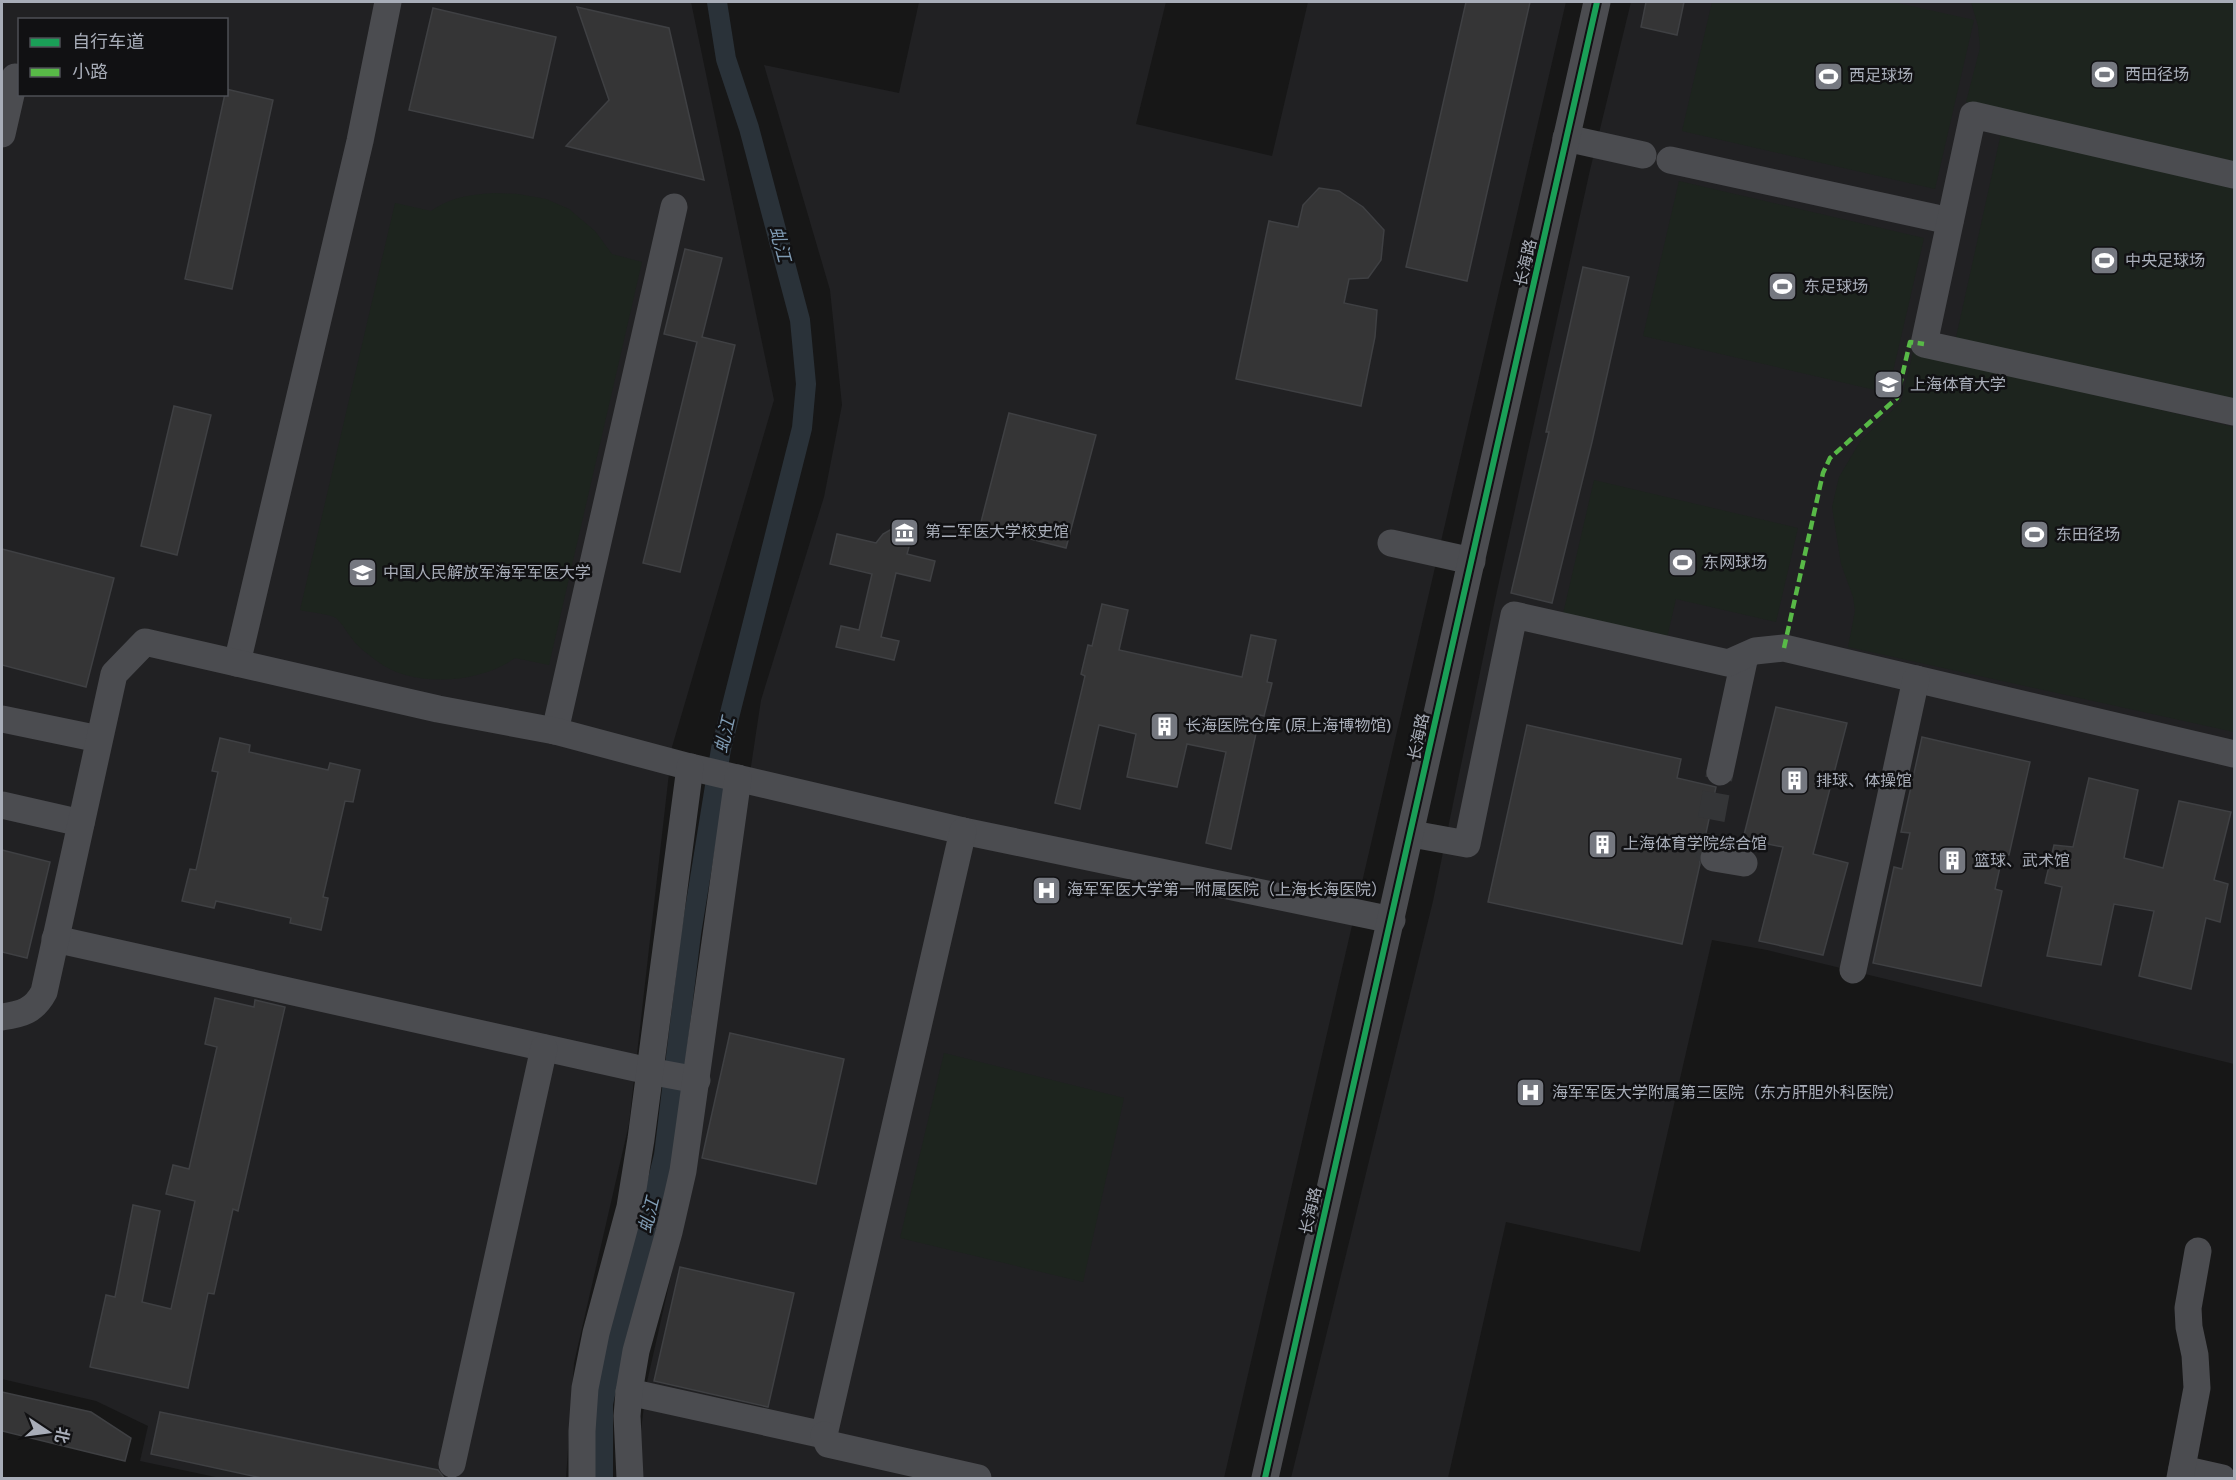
<svg xmlns="http://www.w3.org/2000/svg" width="2236" height="1480" viewBox="0 0 2236 1480" font-family="'Varela Round','Noto Sans SC',sans-serif">
<style>
.built{fill:#212123;fill-rule:evenodd}
.green{fill:#1d241e}
.lines{fill:none;stroke-linecap:round;stroke-linejoin:round}
.canal{stroke:#2a3239;stroke-width:20}
.building{fill:#353536;stroke:#3f4043;stroke-width:1.5}
.minor-tunnel{stroke:#343537;stroke-width:27;stroke-dasharray:27 14;stroke-linecap:butt}
.minor{stroke:#4b4c50;stroke-width:27}
.quiet{stroke:#58b947;stroke-width:4.5;stroke-dasharray:9 4.5;stroke-linecap:butt}
.cycleway-casing{stroke:#111113;stroke-width:10}
.cycleway{stroke:#1a9f57;stroke-width:6}
.labels{text-anchor:middle;dominant-baseline:central;stroke-width:5;stroke-linejoin:round;paint-order:stroke}
.poi-label{font-size:16px;fill:#a8adb8;stroke:#111113;text-anchor:start}
.street-label{font-size:16px;fill:#a8adb8;stroke:#111113}
.water-label{font-size:18px;font-style:italic;fill:#7f9bb3;stroke:#111113}
</style>
<rect width="100%" height="100%" fill="#171717"/>
<g class="built">
<path d="M2,2h689l83,398 -102,347 -43,377 -55,239 -8,115h-346l-80,-17 8,-35 -52,-25 -94,-22zM20,20h206v74h-206z"/>
<path d="M919,2h247l-30,122 136,32 36,-154h258l-342,1476h-589l12,-96 33,-146 81,-536 63,-203 18,-92 -12,-115 -66,-225 135,28z"/>
<path d="M1631,2h603v1062l-467,-114 -55,-10 -72,312 -134,-30 -58,256h-157l142,-577 62,-301 95,-430z"/>
</g>
<g class="green">
<path d="M1712,2h181l81,18 -39,169 -253,-58z"/>
<path d="M1971,2h263v160l-268,-60 14,-54 -2,-22z"/>
<path d="M2002,129l232,51v223l-279,-61z"/>
<path d="M1679,181l245,57 -36,155 -245,-57z"/>
<path d="M493,193l25,1 28,5 23,10 26,22 17,23 30,8 -93,403 -34,-7c-34,25 -103,31 -138,3 -8,-6 -18,-13 -24,-21 -5,-6 -11,-17 -17,-22 -7,-4 -28,-6 -36,-8l95,-407 36,8c21,-14 37,-16 62,-18z"/>
<path d="M1913,352l321,75v305l-386,-85 7,-36 -2,-14 -12,-33 -9,-57 7,-30 22,-37 40,-38z"/>
<path d="M1594,480l204,48 -22,94 -100,-23 -10,43 -104,-24z"/>
<path d="M944,1053l180,45 -41,184 -183,-44z"/>
</g>
<g class="lines">
<path class="canal" d="M603,1478v-74l16,-75 26,-96 19,-78 27,-221 30,-185 81,-321 4,-44 -6,-64 -51,-192 -23,-69 -9,-57"/>
</g>
<g class="building">
<path d="M1466,2h64l-63,279 -61,-14z"/>
<path d="M1646,2h38l-7,33 -36,-8z"/>
<path d="M577,7l92,21 35,152 -138,-34 43,-46z"/>
<path d="M433,8l123,29 -23,101 -124,-28z"/>
<path d="M226,89l47,11 -41,189 -47,-10z"/>
<path d="M1319,188l20,3 24,16 21,23 -3,30 -13,18 -19,1 -5,24 33,7 -2,27 -14,69 -125,-27 33,-158 29,6 5,-22z"/>
<path d="M685,249l37,9 -20,79 33,8 -55,227 -37,-9 54,-221 -33,-8z"/>
<path d="M1583,267l46,10 -37,165 -40,161 -41,-10 38,-161h-3z"/>
<path d="M174,406l37,9 -34,140 -36,-9z"/>
<path d="M1009,413l87,22 -30,113 -86,-22z"/>
<path d="M890,530h13l8,10 -4,14 28,7 -5,20 -34,-8 -15,64 18,4 -5,19 -58,-13 5,-21 18,4 13,-56 -42,-10 7,-30 39,9 7,-9z"/>
<path d="M2,549l112,29 -28,109 -84,-22z"/>
<path d="M1102,604l26,6 -9,40 123,27 9,-42 25,5 -9,42 5,1 -8,33 -4,-1 -29,134 -25,-6 20,-91 -39,-8 -10,43 -50,-10 9,-43 -37,-9 -19,84 -25,-6 30,-127 -4,-2 7,-29 4,1z"/>
<path d="M1776,707l71,16 -34,131 35,9 -25,92 -64,-14 24,-94 -40,-8z"/>
<path d="M1527,725l154,34 -4,19 39,9 -13,60 -4,8 1,9 -18,80 -194,-42z"/>
<path d="M1922,737l108,25 -21,93 -6,-1 -8,35 7,2 -21,95 -108,-23 21,-96 8,2 8,-36 -9,-1z"/>
<path d="M220,738l30,7 -1,7 79,18 2,-7 30,7 -7,32 -8,-1 -22,96 5,1 -7,32 -31,-7 1,-5 -75,-17 -2,7 -32,-7 8,-32 6,1 22,-98 -6,-1z"/>
<path d="M2089,778l49,12 -14,68 39,10 16,-67 52,11 -17,68 14,4 -8,38 -14,-4 -15,71 -52,-13 15,-65 -40,-7 -13,61 -54,-9 15,-69 -17,-4 9,-38 19,2z"/>
<path d="M2,850l48,12 -23,96 -25,-6z"/>
<path d="M215,998l39,9 1,-7 30,7 -47,204 -5,-2 -19,85 -6,-1 -20,95 -98,-21 16,-72 9,2 18,-92 27,6 -18,91 29,7 24,-108 -29,-7 7,-29 16,4 28,-122 -12,-3z"/>
<path d="M730,1033l114,26 -28,125 -114,-26z"/>
<path d="M680,1267l114,26 -26,114 -114,-26z"/>
<path d="M2,1392l89,20 40,26 -6,23 -123,-30z"/>
<path d="M160,1412l278,58 7,9h-179l-115,-25z"/>
</g>
<g class="lines">
<path class="minor-tunnel" d="M1714,858l-6,-8 -1,-8 13,-70"/>
<g class="minor">
<path d="M2,134l13,-57"/>
<path d="M1566,138l77,17"/>
<path d="M1670,160l280,61"/>
<path d="M2234,175l-261,-60 -49,229 310,68"/>
<path d="M1391,543l81,18"/>
<path d="M237,663l123,-522 28,-139"/>
<path d="M2,719l97,20"/>
<path d="M555,731l119,-524"/>
<path d="M1720,772l25,-116"/>
<path d="M2,805l79,18"/>
<path d="M1412,834l55,10 47,-229 214,48 27,-12 29,-3 450,106"/>
<path d="M1714,858l30,5"/>
<path d="M55,939l594,132 48,9"/>
<path d="M1853,970l63,-291"/>
<path d="M2,1017c20,-3 32,-6 42,-25l70,-318 31,-32 293,67 117,22 135,36 273,64 429,89"/>
<path d="M629,1392l195,43 139,-604"/>
<path d="M824,1435l4,9 150,34"/>
<path d="M452,1464l92,-416"/>
<path d="M2182,1469l40,9"/>
<path d="M582,1478v-47l3,-43 11,-55 34,-126 11,-68 49,-372"/>
<path d="M630,1478l-3,-62 2,-24 7,-41 33,-119 14,-61 55,-393"/>
<path d="M1265,1478l332,-1476"/>
<path d="M2180,1478l17,-90 -2,-33 -6,-28 -1,-19 10,-57"/>
</g>
<path class="quiet" d="M1784,648l39,-175 7,-15 67,-60 13,-56 14,2"/>
<defs>
<path id="cycleway" d="M1265,1478l332,-1476"/>
</defs>
<use href="#cycleway" class="cycleway-casing"/>
<use href="#cycleway" class="cycleway"/>
</g>
<defs>
<symbol id="stadium-square" viewBox="-11 -11 22 22"><rect x="-9" y="-9" width="18" height="18" rx="4" fill="#757880" stroke="#111113"/><path d="M0-5a6.5 5 0 1 0 0 10a6.5 5 0 1 0 0-10ZM-3.5-1.8h7v3.6h-7Z" fill="#fff"/></symbol>
<symbol id="university-square" viewBox="-11 -11 22 22"><rect x="-9" y="-9" width="18" height="18" rx="4" fill="#757880" stroke="#111113"/><path d="M0-5L7-2L0 1L-7-2ZM-4 1L0 2.5L4 1V4Q0 6-4 4Z" fill="#fff"/></symbol>
<symbol id="museum-square" viewBox="-11 -11 22 22"><rect x="-9" y="-9" width="18" height="18" rx="4" fill="#757880" stroke="#111113"/><path d="M0-6L6-3V-2H-6V-3ZM-5-1h2V3h-2ZM-1-1h2V3h-2ZM3-1h2V3H3ZM-6 4H6V6H-6Z" fill="#fff"/></symbol>
<symbol id="building-square" viewBox="-11 -11 22 22"><rect x="-9" y="-9" width="18" height="18" rx="4" fill="#757880" stroke="#111113"/><path d="M-4-6H4V6H1V3H-1V6H-4ZM-2.5-4.3h1.7v1.8h-1.7ZM.8-4.3h1.7v1.8H.8ZM-2.5-1h1.7V.8h-1.7ZM.8-1h1.7V.8H.8Z" fill="#fff"/></symbol>
<symbol id="hospital-square" viewBox="-11 -11 22 22"><rect x="-9" y="-9" width="18" height="18" rx="4" fill="#757880" stroke="#111113"/><path d="M-5-5h3v3.5h4V-5h3V5h-3V1.5h-4V5h-3Z" fill="#fff"/></symbol>
</defs>
<g fill-rule="evenodd">
<use href="#stadium-square" x="2088" y="58" width="33" height="33"/>
<use href="#stadium-square" x="1812" y="60" width="33" height="33"/>
<use href="#stadium-square" x="2088" y="244" width="33" height="33"/>
<use href="#stadium-square" x="1766" y="270" width="33" height="33"/>
<use href="#university-square" x="1872" y="368" width="33" height="33"/>
<use href="#museum-square" x="888" y="516" width="33" height="33"/>
<use href="#stadium-square" x="2018" y="518" width="33" height="33"/>
<use href="#stadium-square" x="1666" y="546" width="33" height="33"/>
<use href="#university-square" x="346" y="556" width="33" height="33"/>
<use href="#building-square" x="1148" y="710" width="33" height="33"/>
<use href="#building-square" x="1778" y="764" width="33" height="33"/>
<use href="#building-square" x="1586" y="828" width="33" height="33"/>
<use href="#building-square" x="1936" y="844" width="33" height="33"/>
<use href="#hospital-square" x="1030" y="874" width="33" height="33"/>
<use href="#hospital-square" x="1514" y="1076" width="33" height="33"/>
</g>
<g class="labels">
<g class="poi-label">
<text x="2125" y="75">西田径场</text>
<text x="1849" y="76">西足球场</text>
<text x="2125" y="261">中央足球场</text>
<text x="1804" y="287">东足球场</text>
<text x="1910" y="385">上海体育大学</text>
<text x="925" y="532">第二军医大学校史馆</text>
<text x="2056" y="535">东田径场</text>
<text x="1703" y="563">东网球场</text>
<text x="383" y="573">中国人民解放军海军军医大学</text>
<text x="1185" y="726">长海医院仓库 (原上海博物馆)</text>
<text x="1816" y="781">排球、体操馆</text>
<text x="1623" y="844">上海体育学院综合馆</text>
<text x="1974" y="861">篮球、武术馆</text>
<text x="1067" y="890">海军军医大学第一附属医院（上海长海医院）</text>
<text x="1552" y="1093">海军军医大学附属第三医院（东方肝胆外科医院）</text>
</g>
<g class="street-label">
<text transform="translate(1526 263) rotate(-77)">长海路</text>
<text transform="translate(1419 737) rotate(-78)">长海路</text>
<text transform="translate(1311 1211) rotate(-77)">长海路</text>
</g>
<g class="water-label">
<text transform="translate(780 244) rotate(75)">虬江</text>
<text transform="translate(725 735) rotate(-77)">虬江</text>
<text transform="translate(649 1215) rotate(-76)">虬江</text>
</g>
</g>
<rect width="2236" height="1480" fill="none" stroke="#a8adb8" stroke-width="6"/>
<rect x="18" y="18" width="210" height="78" fill="#111113" stroke="#4d4f55" stroke-width="1.5"/>
<rect x="30" y="38" width="30" height="9" fill="#1a9f57" stroke="#4d4f55" stroke-width="1.5"/>
<text x="72" y="48" font-size="18" fill="#a8adb8">自行车道</text>
<rect x="30" y="68" width="30" height="9" fill="#58b947" stroke="#4d4f55" stroke-width="1.5"/>
<text x="72" y="78" font-size="18" fill="#a8adb8">小路</text>
<g transform="translate(48 1432) rotate(103)" stroke="#111113" stroke-width="4.5" paint-order="stroke">
<path d="M0-4.5L10 22L0 15L-10 22Z" fill="#a8adb8"/>
<text y="-9" font-size="16" font-weight="bold" text-anchor="middle" fill="#a8adb8">北</text>
</g>
</svg>
